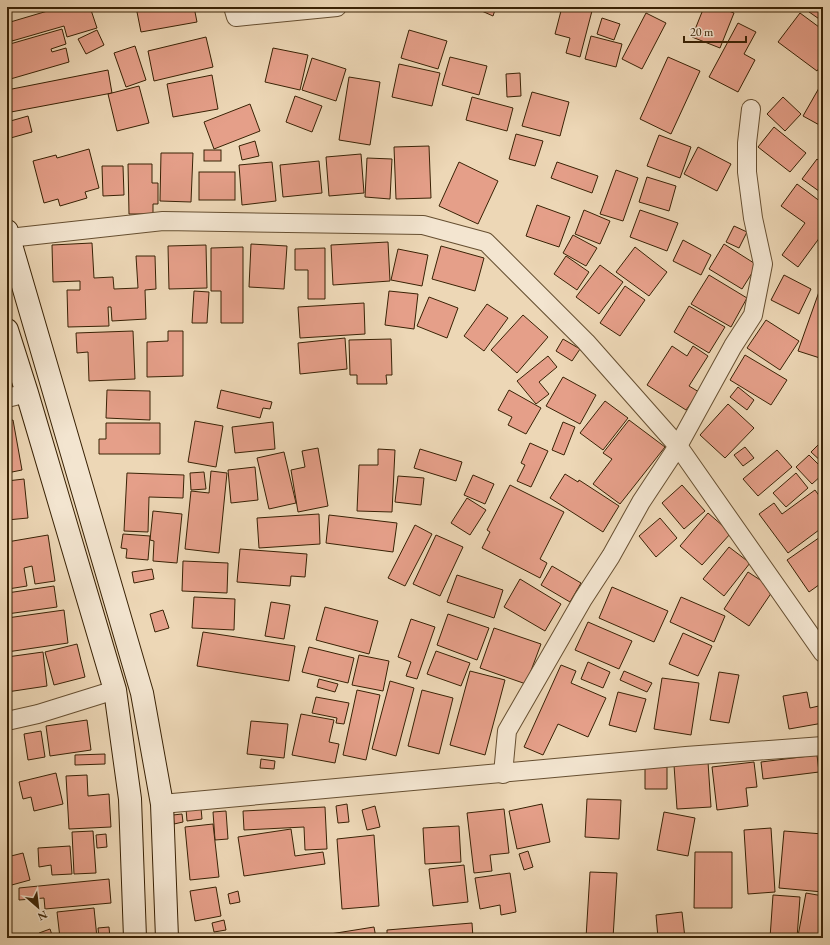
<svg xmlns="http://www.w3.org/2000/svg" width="830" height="945" viewBox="0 0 830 945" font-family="'EB Garamond',serif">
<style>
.building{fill:#e59f89;stroke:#392205}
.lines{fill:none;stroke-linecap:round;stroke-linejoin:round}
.street-casing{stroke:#664f31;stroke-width:20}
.secondary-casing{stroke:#392205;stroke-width:24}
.street{stroke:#f3e5d0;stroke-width:18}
.secondary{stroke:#f3e5d0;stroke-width:22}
</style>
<rect width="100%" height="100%" fill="#edd7b6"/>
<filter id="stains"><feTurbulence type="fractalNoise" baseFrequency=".005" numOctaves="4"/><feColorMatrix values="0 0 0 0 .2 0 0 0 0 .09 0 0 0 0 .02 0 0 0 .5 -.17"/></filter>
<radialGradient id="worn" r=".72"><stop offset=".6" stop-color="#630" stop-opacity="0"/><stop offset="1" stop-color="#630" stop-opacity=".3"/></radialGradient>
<g class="building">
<path d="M61,7h29l7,21 -30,9 -3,-11 -52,15 -5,-18z"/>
<path d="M136,7h58l3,15 -56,10z"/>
<path d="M475,7h21l-3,9 -18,-8z"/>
<path d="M562,7h31l-13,50 -14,-4 4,-15 -15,-4z"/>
<path d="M704,7h14l16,6 -14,35 -28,-11z"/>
<path d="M802,7h21v13l-1,1z"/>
<path d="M646,13l20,10 -24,46 -20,-10z"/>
<path d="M800,13l23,17v32l-6,9 -39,-29z"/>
<path d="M602,18l18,6 -6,16 -17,-6z"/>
<path d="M738,23l18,9 -12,22 11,6 -17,32 -29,-15z"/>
<path d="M62,29l4,15 -15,5 1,3 14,-4 3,14 -62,18v-45l3,9z"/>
<path d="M97,30l7,15 -18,9 -8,-15z"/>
<path d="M409,30l38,11 -9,28 -37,-11z"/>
<path d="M591,36l31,8 -6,23 -31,-8z"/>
<path d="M206,37l7,30 -59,14 -6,-30z"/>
<path d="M135,46l11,34 -20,7 -12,-34z"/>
<path d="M273,48l35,7 -8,35 -35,-8z"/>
<path d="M450,57l37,9 -8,29 -37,-10z"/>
<path d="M668,57l32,14 -29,63 -31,-15z"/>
<path d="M312,58l34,11 -10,32 -34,-11z"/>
<path d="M399,64l41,9 -8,33 -40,-9z"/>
<path d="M108,70l4,23 -101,19 -4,-22z"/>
<path d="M520,73l1,23 -14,1 -1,-23z"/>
<path d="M212,75l6,34 -45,8 -6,-33z"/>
<path d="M349,77l31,5 -10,63 -31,-5z"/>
<path d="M139,86l10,37 -32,8 -9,-37z"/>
<path d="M819,88l4,3v36l-20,-11z"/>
<path d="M532,92l37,10 -9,34 -38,-10z"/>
<path d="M295,96l27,10 -10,26 -26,-10z"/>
<path d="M472,97l41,11 -6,23 -41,-11z"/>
<path d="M783,97l18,17 -16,17 -18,-17z"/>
<path d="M250,104l10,27 -46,18 -10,-27z"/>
<path d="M28,116l4,16 -25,7v-17z"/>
<path d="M774,127l32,26 -16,19 -32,-25z"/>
<path d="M516,134l27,7 -8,25 -26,-7z"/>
<path d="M659,135l32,12 -11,31 -33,-12z"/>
<path d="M255,141l4,15 -17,4 -3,-14z"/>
<path d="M429,146l2,52 -35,1 -2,-52z"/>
<path d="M698,147l33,17 -14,27 -33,-17z"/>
<path d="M89,149l10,39 -14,4 2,6 -27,8 -2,-7 -14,4 -11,-42 23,-6 1,3z"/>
<rect x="204" y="150" width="17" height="11"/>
<path d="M161,153h32l-2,49 -31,-1z"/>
<path d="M361,154l3,39 -35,3 -3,-39z"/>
<path d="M367,158l25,1 -2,40 -25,-2z"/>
<path d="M817,159l6,5v30l-21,-15z"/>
<path d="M319,161l3,32 -39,4 -3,-32z"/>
<path d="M272,162l4,39 -34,4 -3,-40z"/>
<path d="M459,162l39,19 -20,43 -39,-18z"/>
<path d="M557,162l41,14 -6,17 -41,-15z"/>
<path d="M128,164h24v19h6v21h-5v10h-24z"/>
<path d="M102,166h21l1,29 -21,1z"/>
<path d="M616,170l22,8 -15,43 -23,-7z"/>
<rect x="199" y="172" width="36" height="28"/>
<path d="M647,177l29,9 -7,25 -30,-9z"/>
<path d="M797,184l24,18 2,-3v34l-25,34 -16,-12 23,-32 -24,-17z"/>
<path d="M537,205l33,12 -11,30 -33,-11z"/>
<path d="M584,210l26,11 -10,23 -25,-10z"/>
<path d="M640,210l38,13 -11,28 -37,-14z"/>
<path d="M734,226l13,6 -8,16 -13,-6z"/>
<path d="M573,235l24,13 -11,18 -23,-13z"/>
<path d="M683,240l28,15 -10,20 -28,-14z"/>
<path d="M388,242l2,39 -57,4 -2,-40z"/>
<path d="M92,243l2,35 19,-1 1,12 24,-1 -2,-32h19l1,33 -11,1 1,29 -34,2 -1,-14h-3l1,19 -41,1 -1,-37h13v-9l-27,1 -1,-37z"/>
<path d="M251,244l36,2 -3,43 -35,-2z"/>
<path d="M724,244l33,21 -15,24 -33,-20z"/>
<path d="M206,245l1,43 -38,1 -1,-43z"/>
<path d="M441,246l43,12 -9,33 -43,-12z"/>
<path d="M243,247v76h-22v-32h-10v-43z"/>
<path d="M635,247l32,25 -18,24 -33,-24z"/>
<path d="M325,248v51h-17v-29h-13v-21z"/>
<path d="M398,249l30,6 -6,31 -31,-6z"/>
<path d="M566,256l23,16 -12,18 -23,-16z"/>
<path d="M600,265l23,17 -24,32 -23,-17z"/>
<path d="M709,275l38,23 -16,29 -40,-23z"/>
<path d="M784,275l27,14 -12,25 -28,-14z"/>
<path d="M625,286l20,14 -25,36 -20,-13z"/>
<path d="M820,289l3,1v69l-25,-8z"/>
<path d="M194,291l15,1 -2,31h-15z"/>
<path d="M389,291l29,3 -4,35 -29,-4z"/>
<path d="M429,297l29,11 -11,30 -30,-12z"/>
<path d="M364,303l1,31 -65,4 -2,-31z"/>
<path d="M487,304l21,14 -24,33 -20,-15z"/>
<path d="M689,306l36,21 -16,26 -35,-21z"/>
<path d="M523,315l25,22 -31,36 -26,-23z"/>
<path d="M766,320l33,21 -19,29 -33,-22z"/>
<path d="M133,331l2,48 -46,2 -1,-29 -11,1 -1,-20z"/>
<path d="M168,331h15v45l-36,1v-35l21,-1z"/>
<path d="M345,338l2,31 -47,5 -2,-31z"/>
<path d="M391,339l1,36h-6l1,9h-30v-9h-7l-1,-35z"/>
<path d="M563,339l17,10 -8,12 -16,-10z"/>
<path d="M672,346l15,10 6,-10 15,10 -19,30 10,6 -13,18 -39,-25z"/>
<path d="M745,355l42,25 -16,25 -41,-25z"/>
<path d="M548,356l9,11 -18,15 10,12 -13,10 -19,-23z"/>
<path d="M563,377l33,18 -16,29 -34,-18z"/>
<path d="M738,387l16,13 -7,10 -17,-13z"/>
<path d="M107,390l43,1v29l-44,-2z"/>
<path d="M221,390l51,12 -2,7 -7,-1 -3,10 -43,-10z"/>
<path d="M509,390l32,18 -15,26 -18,-9 4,-8 -14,-7z"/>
<path d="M605,401l23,17 -25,32 -23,-17z"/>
<path d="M728,404l26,24 -29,30 -25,-23z"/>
<path d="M13,420l9,50 -15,3v-52z"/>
<path d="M629,420l36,27 -45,57 -27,-20 19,-25 -9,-6z"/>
<path d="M195,421l28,5 -7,41 -28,-5z"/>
<path d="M273,422l2,27 -40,4 -3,-26z"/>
<path d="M563,422l12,5 -11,28 -12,-5z"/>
<path d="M106,423h54v31h-61v-15h7z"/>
<path d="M823,440v23l-12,-11z"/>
<path d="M530,443l18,8 -17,36 -14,-6 8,-16 -4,-2z"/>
<path d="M745,447l9,11 -11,8 -9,-11z"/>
<path d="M318,448l10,58 -30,6 -7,-42 14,-3 -3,-16z"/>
<path d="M378,449l17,1 -3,62 -35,-1 2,-46h19z"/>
<path d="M420,449l42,13 -6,19 -42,-13z"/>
<path d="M777,450l15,17 -34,29 -15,-17z"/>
<path d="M284,452l12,51 -27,6 -12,-51z"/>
<path d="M809,455l14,14v5l-11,10 -16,-17z"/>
<path d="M255,467l3,33 -27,3 -3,-33z"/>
<path d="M211,471l16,2 -8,80 -34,-4 6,-58 18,2z"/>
<path d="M204,472l2,17 -15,1 -1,-17z"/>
<path d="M127,473l57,2 -1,23 -34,-1 -1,35 -24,-1z"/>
<path d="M796,473l12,15 -22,19 -13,-14z"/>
<path d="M565,474l13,8 1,-2 40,26 -16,26 -53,-34z"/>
<path d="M473,475l21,9 -9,20 -21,-9z"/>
<path d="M398,476l26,2 -3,27 -26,-3z"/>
<path d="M24,479l4,39 -21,2v-39z"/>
<path d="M510,485l54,27 -24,47 7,4 -7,15 -58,-30 8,-16 -3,-2z"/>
<path d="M682,485l23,26 -21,18 -22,-26z"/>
<path d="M815,490l8,11v26l-35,26 -29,-39 15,-11 8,11z"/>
<path d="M467,498l19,12 -16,25 -19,-12z"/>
<path d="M153,511l29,3 -5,49 -24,-2 1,-20 -4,-1z"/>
<path d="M708,513l23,20 -29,32 -22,-19z"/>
<path d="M319,514l1,30 -61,4 -2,-30z"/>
<path d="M329,515l68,8 -4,29 -67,-9z"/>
<path d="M660,518l17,20 -21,19 -17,-21z"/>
<path d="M415,525l17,9 -27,52 -17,-8z"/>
<path d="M123,534l27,2 -2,24 -22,-2 1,-9 -6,-1z"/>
<path d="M48,535l7,46 -20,3 -3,-18 -8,2 3,18 -19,3 -1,-9v-38z"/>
<path d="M436,535l27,12 -23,49 -27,-12z"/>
<path d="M823,535v35l-4,2 4,5v5l-14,10 -22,-32z"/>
<path d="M729,547l21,16 -26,33 -21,-17z"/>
<path d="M240,549l67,5 -2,23 -14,-1 -1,10 -53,-4z"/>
<path d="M183,561l45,2 -1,30 -45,-2z"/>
<path d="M552,566l29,17 -11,19 -29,-17z"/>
<path d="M152,569l2,10 -20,4 -2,-11z"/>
<path d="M748,572l26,17 -25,37 -25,-17z"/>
<path d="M457,575l46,15 -9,28 -47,-16z"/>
<path d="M520,579l41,25 -16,27 -41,-24z"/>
<path d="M54,586l3,21 -50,7v-21z"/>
<path d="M612,587l56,24 -14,31 -55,-24z"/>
<path d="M194,597l41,2 -1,31 -42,-2z"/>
<path d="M681,597l44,19 -11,26 -44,-20z"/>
<path d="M271,602l19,3 -6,34 -19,-3z"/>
<path d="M325,607l53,14 -9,33 -53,-14z"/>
<path d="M64,610l4,33 -61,9v-34z"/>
<path d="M163,610l6,18 -14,4 -5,-18z"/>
<path d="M448,614l41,14 -12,32 -40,-15z"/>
<path d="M411,619l24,8 -18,52 -11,-3 5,-14 -13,-5z"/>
<path d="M588,622l44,19 -13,28 -44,-19z"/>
<path d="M494,628l47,16 -15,40 -46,-16z"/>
<path d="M203,632l92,14 -6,35 -92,-15z"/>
<path d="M683,633l29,13 -14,30 -29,-12z"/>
<path d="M77,644l8,33 -31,8 -9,-33z"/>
<path d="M309,647l45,11 -6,25 -46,-11z"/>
<path d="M436,651l34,12 -9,23 -34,-12z"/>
<path d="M43,652l4,34 -40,6v-35z"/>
<path d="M359,655l30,6 -6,30 -31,-6z"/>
<path d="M588,662l22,10 -7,16 -22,-9z"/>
<path d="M561,665l15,6 -5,12 35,15 -18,39 -30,-13 -15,31 -19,-8z"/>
<path d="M470,671l35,9 -20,75 -35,-10z"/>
<path d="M624,671l28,12 -5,9 -27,-12z"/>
<path d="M719,672l20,3 -10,48 -19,-3z"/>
<path d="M662,678l37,5 -8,52 -37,-6z"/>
<path d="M319,679l19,5 -3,8 -18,-5z"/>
<path d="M390,681l24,7 -18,68 -24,-7z"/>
<path d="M357,690l23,5 -14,65 -23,-5z"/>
<path d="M422,690l31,8 -14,56 -31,-8z"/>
<path d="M618,692l28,7 -10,33 -27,-7z"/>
<path d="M807,692l3,16 13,-3v18l-34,6 -6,-33z"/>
<path d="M316,697l33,6 -5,21 -8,-1 1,-5 -25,-5z"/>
<path d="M301,714l33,6 -5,22 10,2 -4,19 -43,-8z"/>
<path d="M87,720l4,30 -41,6 -4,-30z"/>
<path d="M251,721l37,3 -4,34 -37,-4z"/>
<path d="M41,731l4,26 -17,3 -4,-26z"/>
<path d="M105,754v10l-30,1v-10z"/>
<path d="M817,755l2,17 -56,7 -2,-17z"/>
<path d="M261,759l14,2 -1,8 -14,-1z"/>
<path d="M708,762l3,45 -34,2 -3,-44z"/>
<path d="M754,762l3,25 -11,1 2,18 -31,4 -5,-43z"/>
<path d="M645,766l22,1v22h-22z"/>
<path d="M56,773l7,31 -29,7 -3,-14 -8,2 -4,-17z"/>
<path d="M87,775l1,21 21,-2 2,33 -42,2 -3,-53z"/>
<path d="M587,799l34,1 -2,39 -34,-2z"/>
<path d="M347,804l2,18 -11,1 -2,-17z"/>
<path d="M542,804l8,38 -33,7 -8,-38z"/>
<path d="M375,806l5,21 -13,3 -5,-20z"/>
<path d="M325,807l2,42 -22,1 -1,-23 -60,3 -1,-19z"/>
<path d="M201,808l1,11 -15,2 -1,-12z"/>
<path d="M504,809l5,44 -19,2 2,16 -18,2 -7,-60z"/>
<path d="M226,811l2,28 -13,1 -2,-28z"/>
<path d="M664,812l31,6 -7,38 -31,-6z"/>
<path d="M182,814l1,8 -9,2 -1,-9z"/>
<path d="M213,824l6,53 -29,3 -5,-53z"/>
<path d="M459,826l2,36 -36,2 -2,-36z"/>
<path d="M771,828l4,64 -27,2 -4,-64z"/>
<path d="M291,829l4,27 28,-4 2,12 -81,12 -6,-39z"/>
<path d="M93,831l3,42 -22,1 -2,-42z"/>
<path d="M784,831l39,3v58l-44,-4z"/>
<path d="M106,834l1,13 -10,1 -1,-13z"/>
<path d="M374,835l5,71 -37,3 -5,-70z"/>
<path d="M70,846l2,28 -20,1 -1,-10 -12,2 -1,-19z"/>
<path d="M528,851l5,16 -9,3 -5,-16z"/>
<path d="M695,852h37v56h-38z"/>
<path d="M23,853l7,27 -22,6 -1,-6v-23z"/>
<path d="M464,865l4,37 -35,4 -4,-37z"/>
<path d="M590,872l27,1 -4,65h-27z"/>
<path d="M510,873l6,39 -15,3 -1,-10 -20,4 -5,-31z"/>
<path d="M109,879l2,24 -66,6 -1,-11 -25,2v-12z"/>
<path d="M216,887l5,29 -26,5 -5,-30z"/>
<path d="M238,891l2,11 -10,2 -2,-10z"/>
<path d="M806,893l17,3v42h-11l-14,-2z"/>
<path d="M773,895l27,2 -3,41h-27z"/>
<path d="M94,908l3,30h-37l-3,-26z"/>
<path d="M682,912l3,26h-27l-2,-23z"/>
<path d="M224,920l2,10 -12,2 -2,-9z"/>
<path d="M472,923l1,15h-86v-8z"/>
<path d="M109,927l1,11h-11l-1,-10z"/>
<path d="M374,927l2,11h-46v-4z"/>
<path d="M50,929l3,9h-12l-2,-5z"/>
<path d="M734,934l29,4h-30z"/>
</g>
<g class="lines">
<defs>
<g id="street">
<path d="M233,7l3,10 101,-10"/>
<path d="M9,238l154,-17 260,4 63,17 100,100 92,104 145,207"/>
<path d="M7,398l20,-5"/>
<path d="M7,721l31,-7 77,-24"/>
<path d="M503,774l4,-43 76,-132 28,-43 30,-54 37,-56 55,-100 20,-31 10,-51 -10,-46 -6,-46v-29l4,-34"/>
<path d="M162,804l524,-48 137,-10"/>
</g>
<g id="secondary">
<path d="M7,231l135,462 20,111 5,134"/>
<path d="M7,330l20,63 88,297 15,109 5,139"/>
</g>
</defs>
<use href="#street" class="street-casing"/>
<use href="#secondary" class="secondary-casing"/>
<use href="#street" class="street"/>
<use href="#secondary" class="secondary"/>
</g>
<rect width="830" height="945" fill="none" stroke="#edd7b6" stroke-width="24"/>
<rect x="8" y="8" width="814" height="929" fill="none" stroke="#392205" stroke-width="2"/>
<rect x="12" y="12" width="806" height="921" fill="none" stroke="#392205"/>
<g transform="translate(38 907) rotate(152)" stroke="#f3e5d0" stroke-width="3" paint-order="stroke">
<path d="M0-3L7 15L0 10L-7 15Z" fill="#392205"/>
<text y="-6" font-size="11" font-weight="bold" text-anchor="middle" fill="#392205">N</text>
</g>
<path d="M684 36v6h62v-6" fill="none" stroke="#392205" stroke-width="2"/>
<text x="690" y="36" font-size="12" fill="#392205" stroke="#f3e5d0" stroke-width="3" paint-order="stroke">20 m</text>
<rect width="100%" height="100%" filter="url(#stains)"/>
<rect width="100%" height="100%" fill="url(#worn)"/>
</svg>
